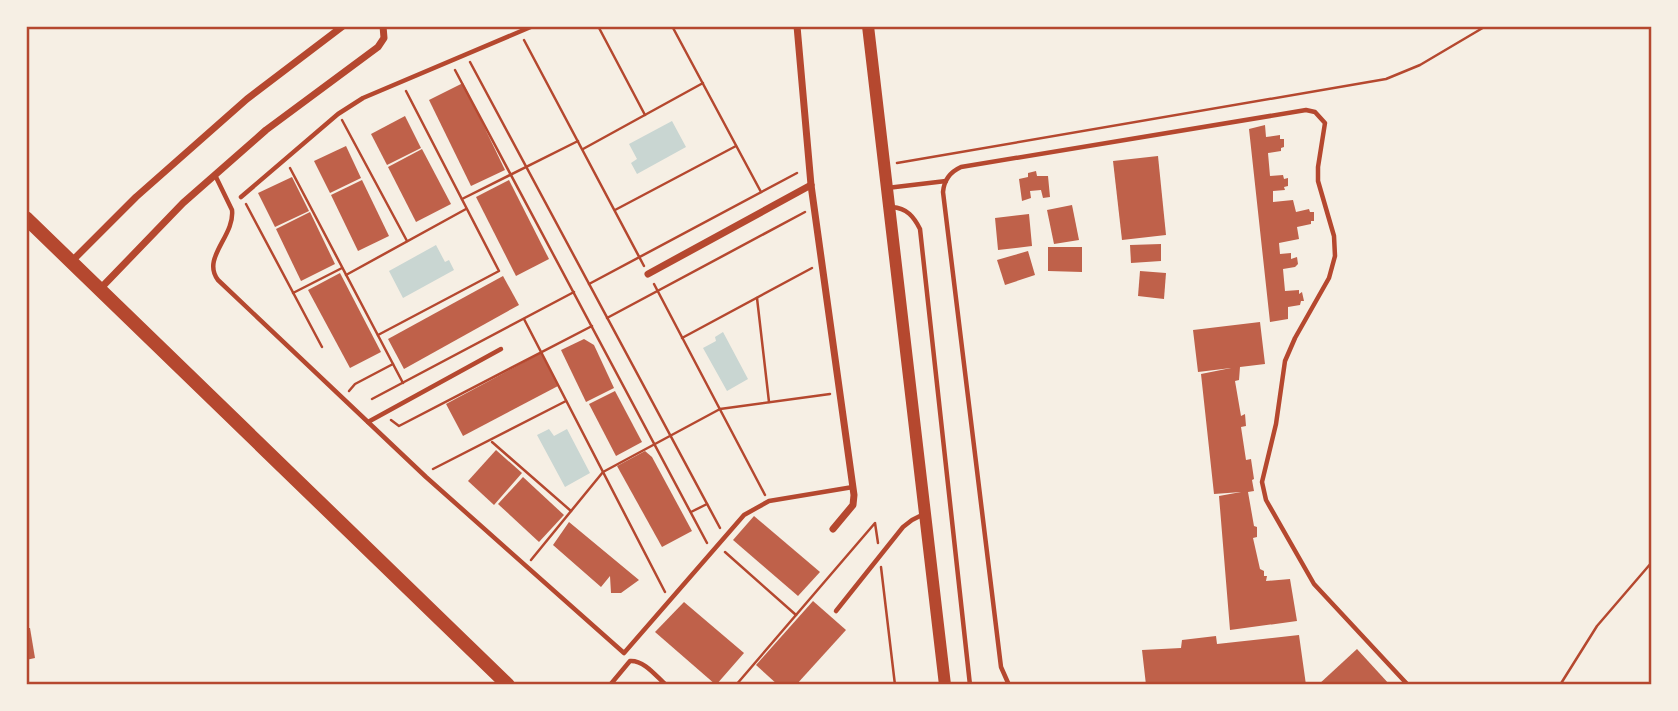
<svg xmlns="http://www.w3.org/2000/svg" width="1678" height="711" viewBox="0 0 1678 711" font-family="'PT Sans',sans-serif">
<style>
.water{fill:#c9d6d2}
.building{fill:#bf614a}
.lines{fill:none;stroke-linecap:round;stroke-linejoin:round}
.path{stroke:#b5482f;stroke-width:2.5}
.service{stroke:#b5482f;stroke-width:4.5}
.minor{stroke:#b5482f;stroke-width:7}
.secondary{stroke:#b5482f;stroke-width:12}
.primary{stroke:#b5482f;stroke-width:14}
.neatline{fill:none;stroke:#b5482f;stroke-width:2.5}
</style>
<rect width="100%" height="100%" fill="#f6efe4"/>
<g class="water">
<path d="M672,121l14,26 -49,27 -6,-11 6,-4 -8,-15z"/>
<path d="M436,245l9,17 4,-2 5,10 -51,28 -14,-27z"/>
<path d="M723,332l25,47 -21,12 -24,-43 13,-7 -1,-4z"/>
<path d="M549,429l5,7 13,-7 23,44 -25,14 -28,-52z"/>
</g>
<g class="building">
<path d="M463,83l42,87 -34,16 -42,-86z"/>
<path d="M405,116l16,32 -34,17 -16,-31z"/>
<path d="M1265,125l1,12 14,-2v4h4v8l-3,1v3l-13,2 2,23 13,-1 1,4 4,-1v8l-4,1 1,3 -12,1v11l20,-2 3,12 13,-3 1,3h4v9h-3v3l-14,3 2,12 -20,4 1,11 11,-1v6l6,-2 1,7 -3,3 -12,2 2,22 14,-1v4l3,-2 2,9h-3l-1,4 -12,2v12l-18,3 -21,-193z"/>
<path d="M346,146l15,32 -31,15 -16,-32z"/>
<path d="M422,149l29,55 -35,18 -28,-55z"/>
<path d="M1158,156l8,79 -44,5 -9,-79z"/>
<path d="M1036,171l1,5h11l2,21 -7,1 -2,-8 -11,1 1,7 -9,3 -3,-22 9,-2v-4z"/>
<path d="M292,177l17,34 -34,16 -17,-34z"/>
<path d="M362,180l27,56 -31,15 -27,-56z"/>
<path d="M509,180l40,79 -33,17 -40,-79z"/>
<path d="M1072,205l7,35 -25,4 -7,-34z"/>
<path d="M310,212l25,52 -34,17 -25,-52z"/>
<path d="M1029,214l3,32 -34,4 -3,-32z"/>
<path d="M1161,244v17l-30,2 -1,-18z"/>
<path d="M1048,247h34v25l-34,-1z"/>
<path d="M1028,251l7,24 -30,10 -8,-25z"/>
<path d="M1140,271l26,2 -2,26 -26,-3z"/>
<path d="M340,273l41,79 -31,16 -42,-78z"/>
<path d="M503,276l16,29 -115,64 -16,-30z"/>
<path d="M1260,322l5,42 -25,3 -1,13 -4,1 6,35 4,-2 1,12 -5,1 5,33 5,-1 3,20 -2,1 2,11 -6,1 6,34 3,1v10l-4,1 7,31 4,2v5h3l-1,5 24,-2 7,42 -67,9 -11,-134 22,-4 -27,2 -13,-120 30,-6 -33,4 -5,-42z"/>
<path d="M584,339l10,6 20,43 -28,14 -25,-52z"/>
<path d="M541,353l17,33 -95,50 -17,-32z"/>
<path d="M615,391l27,51 -26,14 -27,-52z"/>
<path d="M496,450l26,23 -28,32 -26,-24z"/>
<path d="M645,451l7,6 40,74 -30,16 -45,-81z"/>
<path d="M523,477l41,38 -25,27 -41,-38z"/>
<path d="M754,516l66,56 -22,24 -65,-56z"/>
<path d="M569,522l70,58 -18,13h-10l-1,-17 -9,11 -48,-42z"/>
<path d="M813,601l33,29 -50,55h-18l-22,-20z"/>
<path d="M684,602l60,51 -28,32 -61,-53z"/>
<path d="M26,628h4l5,30 -9,2z"/>
<path d="M1299,635l7,50h-160l-4,-35 39,-2 1,-8 34,-4 1,8z"/>
<path d="M1357,649l33,36h-72z"/>
</g>
<g class="lines">
<g class="path">
<path d="M598,26l47,89"/>
<path d="M672,26l89,166"/>
<path d="M524,40l120,226"/>
<path d="M470,62l250,466"/>
<path d="M455,70l252,473"/>
<path d="M342,120l65,121"/>
<path d="M583,149l120,-66"/>
<path d="M897,163l489,-84 34,-14 66,-39"/>
<path d="M290,168l113,215"/>
<path d="M462,199l116,-58"/>
<path d="M246,204l76,143"/>
<path d="M615,210l121,-64"/>
<path d="M346,275l120,-66"/>
<path d="M589,284l208,-111"/>
<path d="M654,284l111,211"/>
<path d="M293,293l49,-25"/>
<path d="M757,298l12,104"/>
<path d="M607,318l198,-106"/>
<path d="M524,319l141,273"/>
<path d="M378,335l121,-64 -93,-180"/>
<path d="M682,338l130,-70"/>
<path d="M349,391l6,-7 38,-20"/>
<path d="M372,399l202,-107"/>
<path d="M391,420l8,6 193,-100"/>
<path d="M492,442l79,69"/>
<path d="M433,469l133,-68"/>
<path d="M691,512l16,-8"/>
<path d="M725,552l71,63"/>
<path d="M531,560l72,-88 117,-63 110,-15"/>
<path d="M881,567l14,118"/>
<path d="M736,685l139,-162 3,20"/>
<path d="M1560,685l37,-59 55,-64"/>
</g>
<g class="service">
<path d="M215,175l17,35c3,26 -31,48 -14,70l208,197 198,176 120,-138 25,-14 84,-14"/>
<path d="M887,188l59,-7"/>
<path d="M241,197l97,-83 25,-16 170,-72"/>
<path d="M892,207c15,1 22,10 28,22l50,456"/>
<path d="M368,422l133,-73"/>
<path d="M836,611l67,-84 9,-7 12,-6"/>
<path d="M610,685l20,-24c14,-1 26,15 36,24"/>
<path d="M1009,685l-8,-18 -58,-475c1,-12 7,-20 18,-25l345,-57 9,2 10,11 -7,44v14l16,55 1,20 -6,22 -34,60 -10,23 -9,63 -14,58 4,18 48,84 94,101"/>
</g>
<g class="minor">
<path d="M797,26l14,159 43,310 -1,10 -20,24"/>
<path d="M71,262l65,-65 111,-98 96,-73"/>
<path d="M648,274l163,-89"/>
<path d="M100,289l83,-86 83,-73 112,-83 6,-9 -1,-12"/>
</g>
<path class="secondary" d="M868,26l77,659"/>
<path class="primary" d="M26,218l482,467"/>
</g>
<rect width="1678" height="711" fill="none" stroke="#f6efe4" stroke-width="56"/>
<rect x="28" y="28" width="1622" height="655" class="neatline"/>
</svg>
